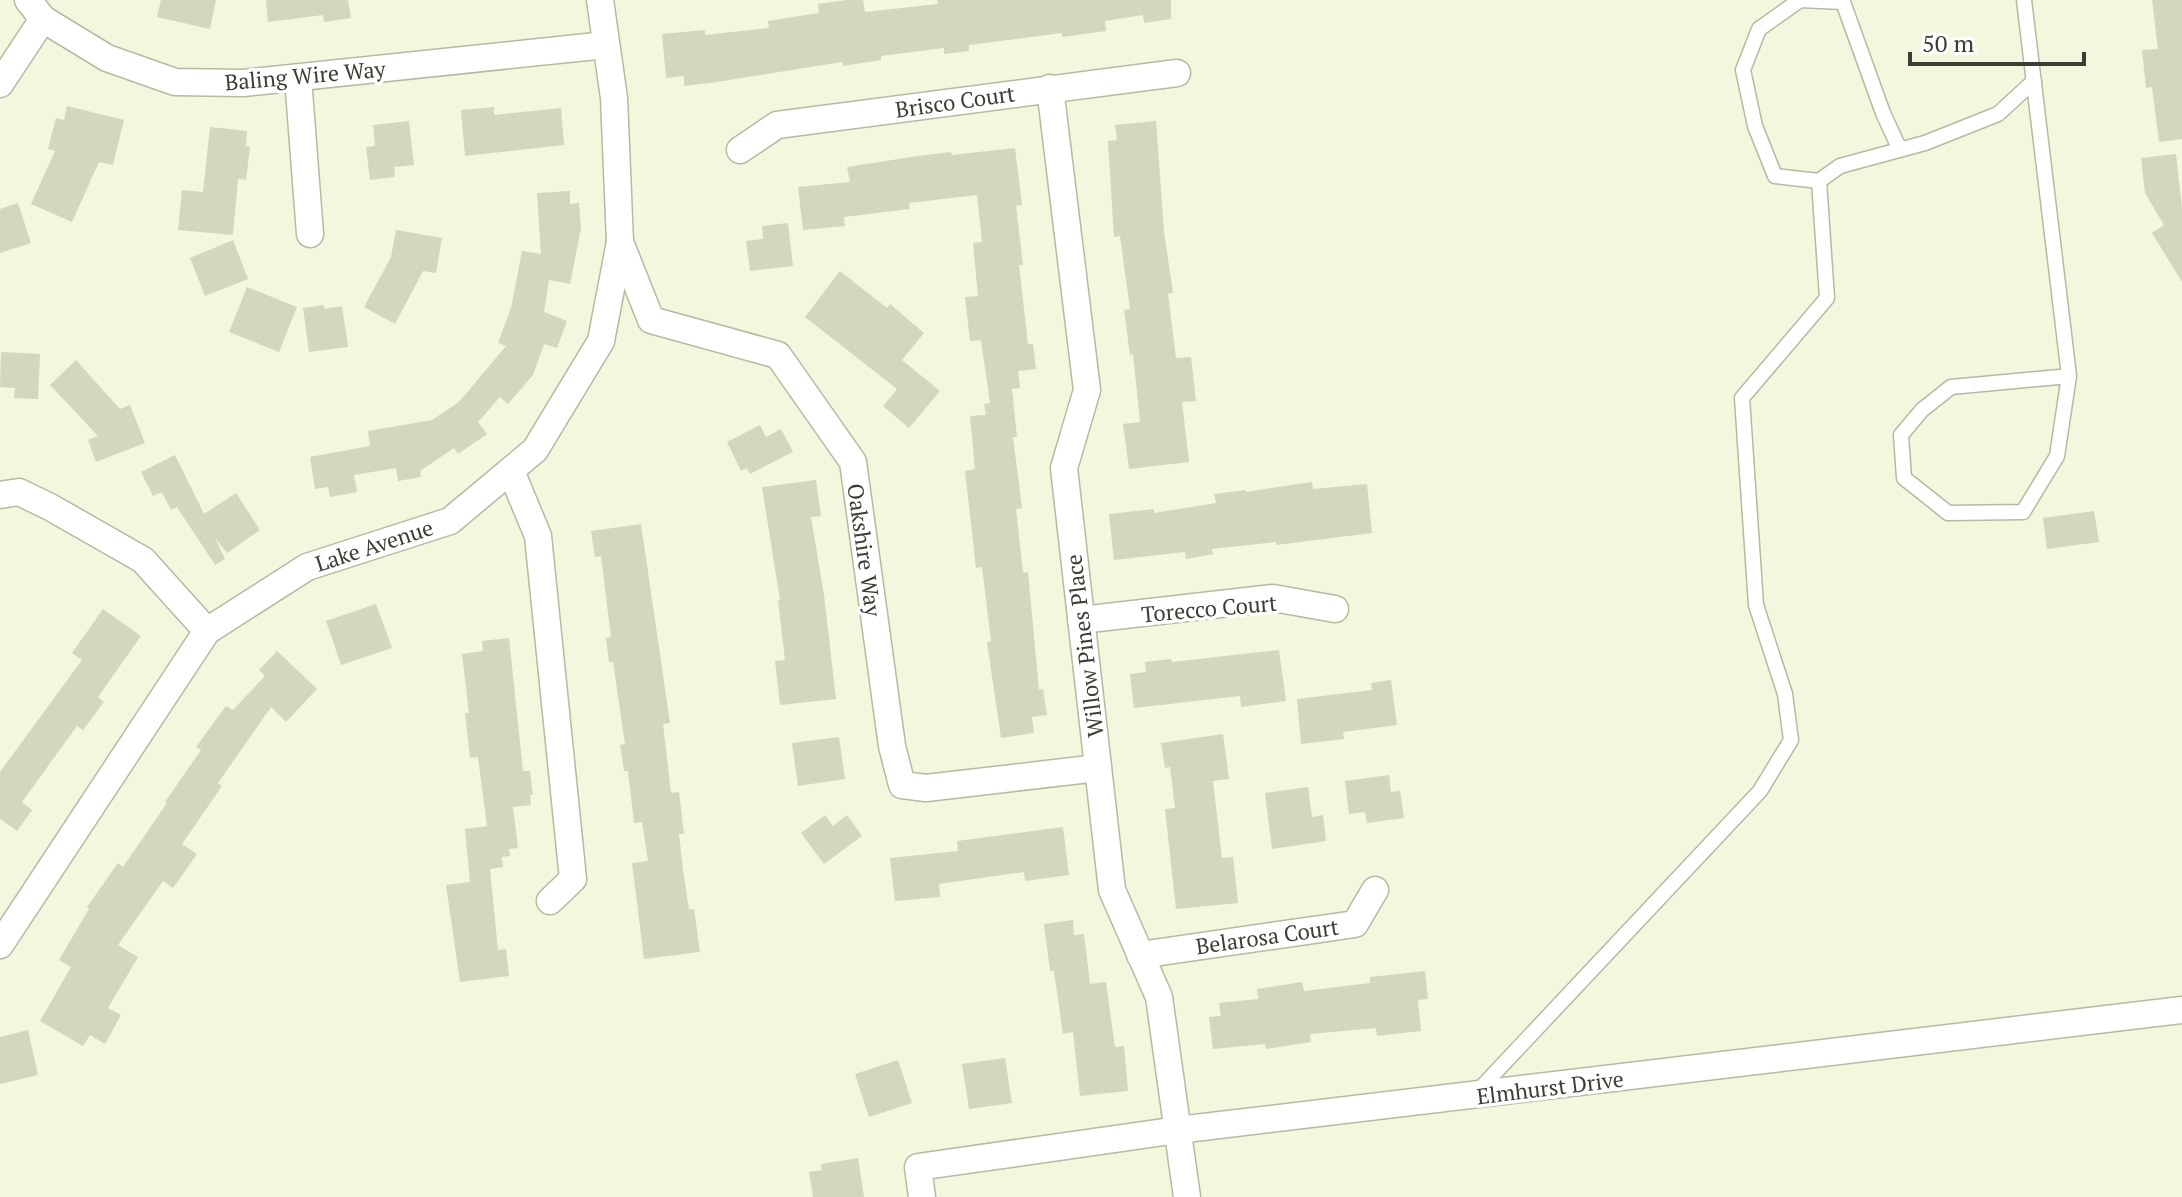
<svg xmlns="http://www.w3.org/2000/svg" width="2182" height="1197" viewBox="0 0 2182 1197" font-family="'PT Serif',serif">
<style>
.building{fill:#d2d7bd}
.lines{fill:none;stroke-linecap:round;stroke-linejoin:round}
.lane-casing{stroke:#b5baa1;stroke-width:17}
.street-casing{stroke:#b5baa1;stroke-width:29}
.lane{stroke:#fff;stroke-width:14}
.street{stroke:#fff;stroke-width:26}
.labels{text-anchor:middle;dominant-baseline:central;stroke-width:7;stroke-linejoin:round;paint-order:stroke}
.street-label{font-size:22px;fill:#3c3e34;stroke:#fff}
</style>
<rect width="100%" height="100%" fill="#f2f7dd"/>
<g class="building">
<path d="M161,0h55l-6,29 -53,-12z"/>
<path d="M266,0h82l3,18 -27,4 -1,-7 -55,7z"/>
<path d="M847,0h16l2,12 73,-8 -1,-4h234v19l-27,4 -1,-8 -38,6 1,10 -44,6v-4l-93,12v6l-25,3v-6l-63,8v4l-38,6 -1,-4 -132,21 -26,3v-10l-18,2 -4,-44 43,-4v5l64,-7 -1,-7 51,-8 -1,-9z"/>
<path d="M2152,0h30v139l-23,3 -7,-55 -6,1 -4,-38 16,-1z"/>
<path d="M67,106l57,14 -11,45 -14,-3 -27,60 -41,-18 24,-53 -7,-2 8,-31 8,2z"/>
<path d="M494,107v8l67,-7 3,37 -99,11 -4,-46z"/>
<path d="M409,121l5,44 -20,2 1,10 -25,3 -4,-33 9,-1 -2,-21z"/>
<path d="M1156,121l8,111 9,61 -5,1 8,64 15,-1 5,44 -14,1 7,60 -60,7 -6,-45 17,-2 -7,-68 -3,1 -6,-45 6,-1 -10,-73 -6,1 -6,-96 9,-1 -2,-15z"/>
<path d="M210,127l37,4 -1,15 4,1 -4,33 -8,-1 -5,56 -55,-5 4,-40 21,2z"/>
<path d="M1015,148l7,57 -6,1 7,59h-4l9,79h5l3,25 -18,2 2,17 -8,1 5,48h-4l9,71 -6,1 7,64 5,-1 11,118 4,-1 4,26 -15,2 2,16 -33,5 -14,-96 4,-1 -9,-74 -6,1 -11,-97 10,-2 -5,-53 16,-1 -2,-11 6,-1 -9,-63 -11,1 -5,-44 13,-1 -5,-53 9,-1 -5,-47 -68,8 1,6 -66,8 1,9 -42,4 -5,-43 52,-5 -3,-15 71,-11 33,-4 1,3z"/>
<path d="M2176,154l6,54v74l-30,-49 12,-8 -19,-32 -4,-35z"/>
<path d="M570,191v13l9,-1 2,25 -11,56 -21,-4 -5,32 23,9 -10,27 -13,-4 -11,31 -25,29 -8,-7 -22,25 9,12 -29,20 -4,-6 -34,23 1,6 -23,4 -2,-13 -42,7 3,17 -27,5 -2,-10 -13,2 -5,-32 60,-11 -2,-15 64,-11 27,-18 47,-56 -8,-3 13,-35 11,-57 19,3 -4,-61z"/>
<path d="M18,203l13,40 -31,10v-44z"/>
<path d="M788,223l5,43 -43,5 -4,-30 17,-2 -1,-13z"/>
<path d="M396,230l46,8 -6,35 -13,-2 -28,53 -31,-17 27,-50z"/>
<path d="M233,240l15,39 -43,17 -15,-38z"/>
<path d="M840,271l47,37 3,-4 34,29 -22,27 38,31 -31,37 -26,-22 14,-17 -92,-72z"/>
<path d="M247,287l50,20 -18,45 -50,-20z"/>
<path d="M324,305v4l18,-3 6,41 -39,5 -6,-44z"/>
<path d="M1,352l39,2 -2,45 -24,-1 1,-10 -15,-1z"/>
<path d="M76,360l44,49 10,-4 15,38 -49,19 -8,-22 10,-4 -48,-51z"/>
<path d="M760,425l6,12 15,-8 12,23 -43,22 -4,-6 -5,3 -14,-29z"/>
<path d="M175,455l29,59 32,-21 24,37 -33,23 -12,-15 10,21 -10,6 -38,-58 -6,3 -9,-18 -9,4 -12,-24z"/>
<path d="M816,480l5,36 -10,1 13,78 12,104 -56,6 -5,-44 10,-1 -7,-60h2l-18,-113z"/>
<path d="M1312,482l1,7 54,-5 5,49 -96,12v-3l-64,7 1,5 -27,5 -1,-7 -71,8 -5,-46 45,-5v4l62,-10 -2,-9 32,-4v2z"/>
<path d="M2094,511l5,31 -52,7 -4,-31z"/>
<path d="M641,524l29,199 -7,1 8,69 8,-1 5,42h-5l4,36 6,40 5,-1 6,43 -56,7 -12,-96 16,-2 -6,-39 -8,1 -6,-52h-4l-4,-26 5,-1 -12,-82h-4l-3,-24 5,-1 -10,-81 -6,1 -4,-26z"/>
<path d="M376,604l16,44 -51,17 -15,-44z"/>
<path d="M103,609l38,27 -43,61 6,5 -21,28 -6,-4 -55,76 10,8 -15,21 -17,-12v-47l82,-112 -10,-7z"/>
<path d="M509,638l14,133h7l3,24h-3l1,10 -18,2 5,41 -9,1 1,7 -8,1 1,10 -13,2 8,81 8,-1 3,27 -49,6 -14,-97 24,-3 -5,-53 22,-3 -9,-69 -8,1 -5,-45h4l-7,-59 21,-3 -1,-10z"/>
<path d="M1279,650l7,51 -45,6 -1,-11 -106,12 -4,-34 16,-2 -1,-10 26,-3 1,3z"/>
<path d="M277,651l40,38 -31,33 -15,-15 -53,76 4,3 -40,58 15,10 -24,34 -10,-7 -45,64 20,12 -30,51 13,7 -16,29 -15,-9 -7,11 -43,-25 31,-54 -12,-7 30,-51 -2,-2 31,-44 5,4 44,-64 -2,-1 36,-52 -5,-3 30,-41 7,4 32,-34 -6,-6z"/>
<path d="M1391,680l6,45 -54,7 1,7 -43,5 -4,-45 75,-9 -1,-7z"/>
<path d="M1223,734l6,45 -16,2 9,77 11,-1 5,46 -62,6 -11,-100 10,-1 -5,-41 -5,1 -4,-25z"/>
<path d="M839,737l6,42 -47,7 -6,-43z"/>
<path d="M1389,775l2,17 9,-1 4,27 -37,5 -2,-11 -16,2 -4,-33z"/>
<path d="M1308,787l4,30 11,-2 3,26 -54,8 -7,-56z"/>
<path d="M825,815l8,11 14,-11 15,21 -38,28 -23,-31z"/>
<path d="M1063,827l6,48 -44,6 -1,-9 -85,12 1,13 -45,4 -5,-43 68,-7 -1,-10z"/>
<path d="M1073,920l1,15 10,-1 6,50 16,-2 9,65 9,-1 4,45 -48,5 -7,-64 -10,2 -9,-63h-4l-6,-47z"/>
<path d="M1425,971l3,28 -10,1 3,31 -44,5 -1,-8 -66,6 1,8 -45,7 -1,-5 -52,5 -4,-32 12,-1 -2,-13 39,-4 -1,-10 45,-7 2,9 66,-8v-6z"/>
<path d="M28,1030l10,45 -38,9v-47z"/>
<path d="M1005,1058l7,45 -43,6 -7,-45z"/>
<path d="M898,1060l14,43 -43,14 -14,-43z"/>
<path d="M858,1158l6,39h-51l-4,-25 13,-2 -1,-6z"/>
</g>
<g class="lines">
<defs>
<g id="lane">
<path d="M2024,0l45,376 -12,80 -34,56 -75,1 -44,-35 -3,-43 21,-25 29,-23 118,-11"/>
<path d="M1900,150l-17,-37 -40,-111 -43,-2 -41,29 -16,41 12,56 20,50 44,5 21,-15 85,-23 73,-29 36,-33"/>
<path d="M1476,1093l284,-302 31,-51 -6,-46 -29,-89 -14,-207 85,-100 -8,-117"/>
</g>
<g id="street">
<path d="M28,0l15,19 64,39 68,24 68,1 363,-38"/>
<path d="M298,78l12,156"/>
<path d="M0,84l43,-65"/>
<path d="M1050,88l37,302 -23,78 48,422 47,107 28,200"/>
<path d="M740,150l37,-25 400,-52"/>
<path d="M620,242l31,78 127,35 75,107 39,284 10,39 24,3 172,-20"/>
<path d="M511,471l27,65 35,343 -23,22"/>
<path d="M0,495l19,-3 31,15 93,53 64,71"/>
<path d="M1081,620l192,-22 62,11"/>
<path d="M0,945l207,-314 100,-64 143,-46 85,-71 66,-109 19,-99 -6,-144 -14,-98"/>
<path d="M1140,955l215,-31 20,-34"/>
<path d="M922,1197l-4,-30 260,-37 1004,-120"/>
</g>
</defs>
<use href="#lane" class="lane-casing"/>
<use href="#street" class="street-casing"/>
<use href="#lane" class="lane"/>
<use href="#street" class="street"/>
</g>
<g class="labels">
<g class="street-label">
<text transform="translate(305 75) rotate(-5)">Baling Wire Way</text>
<text transform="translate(955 101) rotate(-8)">Brisco Court</text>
<text transform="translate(374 545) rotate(-18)">Lake Avenue</text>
<text transform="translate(865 550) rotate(82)">Oakshire Way</text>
<text transform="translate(1209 608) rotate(-5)">Torecco Court</text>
<text transform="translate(1084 646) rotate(-97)">Willow Pines Place</text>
<text transform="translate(1267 936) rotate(-8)">Belarosa Court</text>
<text transform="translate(1550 1087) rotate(-7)">Elmhurst Drive</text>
</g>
</g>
<path d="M1910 52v12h174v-12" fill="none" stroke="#3c3e34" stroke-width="4"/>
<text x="1922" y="52" font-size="24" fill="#3c3e34" stroke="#ffffff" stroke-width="6" paint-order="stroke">50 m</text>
</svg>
